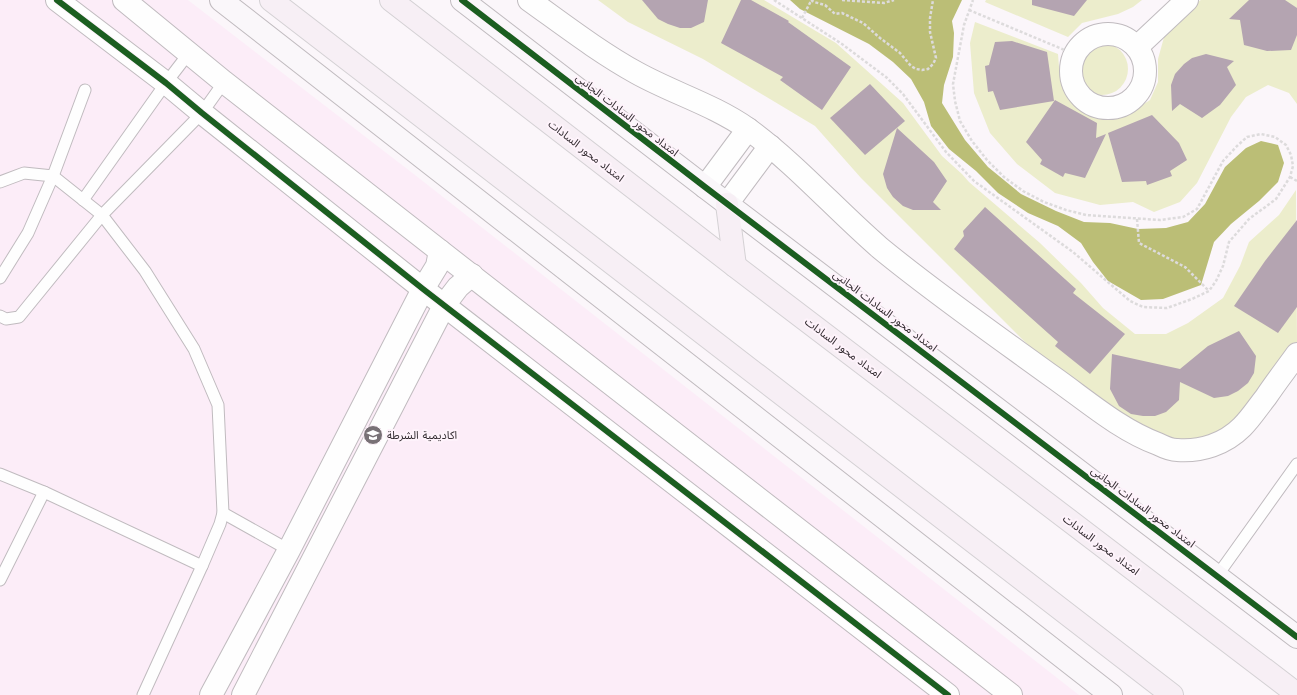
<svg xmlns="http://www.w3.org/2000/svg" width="1297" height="695" viewBox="0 0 1297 695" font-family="'Work Sans','Noto Sans Arabic',sans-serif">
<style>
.built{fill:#fcedf8}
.green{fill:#ecedcc}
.water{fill:#bbbe76}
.building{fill:#b4a4b1}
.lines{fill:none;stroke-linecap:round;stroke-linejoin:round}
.lane-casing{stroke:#c0bbbf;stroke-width:13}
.street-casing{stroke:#c0bbbf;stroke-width:24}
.secondary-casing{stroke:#c0bbbf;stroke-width:24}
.primary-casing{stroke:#d4d1d4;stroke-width:24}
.path{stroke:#dddbdc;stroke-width:2.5;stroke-dasharray:3 2;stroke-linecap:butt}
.lane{stroke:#fefefe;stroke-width:11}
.street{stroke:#fefefe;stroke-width:22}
.secondary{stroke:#faf7fa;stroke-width:22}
.primary{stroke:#f7eff5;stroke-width:22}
.cycleway-casing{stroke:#fef3fb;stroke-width:8}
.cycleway{stroke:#1b5e20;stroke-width:6}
.labels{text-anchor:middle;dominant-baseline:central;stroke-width:4;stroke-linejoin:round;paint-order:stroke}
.street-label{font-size:11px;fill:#312a2f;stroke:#fef3fb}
.poi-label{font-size:11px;fill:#312a2f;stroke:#fef3fb;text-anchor:start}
</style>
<rect width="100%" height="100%" fill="#fbf6fa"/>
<path class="built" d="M0,0h188l227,175 664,520h-1079z"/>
<g class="green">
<path d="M598,0h166l72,43 67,60 39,53 20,18 7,8 71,61 41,40 22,25 32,26h31l22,-11 35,-25 17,-32 9,-24 30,-27 17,-25 1,152 -39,56 -35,36 -24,5 -32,3 -28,-8 -104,-82 -174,-174 -46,-52 -112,-67 -75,-37z"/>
<path d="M986,0h156l-9,7 -15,7 -36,9 -14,14 -83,-35z"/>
<path d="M1201,0h96v104l-8,-11 -21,-8 -22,12 -15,20 -34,66 -17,19 -26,10 -21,-10 -33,3 -45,-12 -38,-29 -27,-31 -16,-40 -4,-50 5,-21 83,32 1,13 7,26 15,15 24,11 23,-5 22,-14 8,-18v-23l8,-29 20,-22z"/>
<circle cx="1102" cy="69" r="26"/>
</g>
<path class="water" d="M790,0h172l-10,21 2,12 -1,24 -9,28 -2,18 23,37 23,27 33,27 35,17 28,11 26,1 28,6 28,-1 22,-6 17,-18 20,-37 21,-19 15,-7 17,4 6,18 -6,19 -19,19 -28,23 -17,18 -13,43 -38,14 -22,1 -33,-19 -15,-19 -12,-19 -23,-17 -30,-13 -30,-20 -22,-22 -27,-22 -18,-23 -7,-24 -13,-23 -18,-17 -24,-18 -69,-35z"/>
<g class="building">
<path d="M642,0h66l-4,22 -13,6h-11l-12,-4 -10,-5z"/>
<path d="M741,0h10l38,21 -1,1 63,45 -29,43 -42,-30 3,-3 -62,-34z"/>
<path d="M1032,0h55l-13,16 -42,-11z"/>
<path d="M1249,0h36l12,8v27l-6,15 -24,1 -23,-6 -4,-25 -11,-1z"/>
<path d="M1012,41l35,11 7,49 -54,9 -7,-19 -5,1 -3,-26 4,-1 6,-23z"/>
<path d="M1206,54l28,7 -7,6 9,18 -16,20 -18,13 -22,-14 -8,7 -1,-26 4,-11 9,-10 8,-6z"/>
<path d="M870,84l35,37 -40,34 -35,-37z"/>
<path d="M1055,100l42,23 -1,15 10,-4 -21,44 -20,-5 -2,4 -23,-13 2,-4 -16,-18z"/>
<path d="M1152,115l27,28 8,17 -17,11 2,5 -25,9 -1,-4 -24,1 -14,-49z"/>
<path d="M897,128l37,34 13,19 -14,21 8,8h-28l-10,-4 -10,-9 -6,-9 -4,-14z"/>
<path d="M985,207l91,82 -3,4 52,41 -35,40 -35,-28 3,-4 -104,-93 10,-13 -1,-5z"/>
<path d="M1297,220v87l-19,26 -44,-27 31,-45z"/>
<path d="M1239,331l17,25 -2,17 -6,10 -10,8 -10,5 -14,2 -34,-16 -1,18 -13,12 -11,4h-12l-12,-2 -12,-8 -9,-17 2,-35 68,15 28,-23z"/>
</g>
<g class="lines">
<defs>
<g id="lane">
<path d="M0,182l24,-9 29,3 49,39 43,56 49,78 24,56 5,108 -3,11 -18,42 -59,129"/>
<path d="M83,200l83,-117 23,-30"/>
<path d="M0,278l28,-45 25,-57 32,-86"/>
<path d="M0,316l6,3 13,-2 83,-102 100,-102 22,-31"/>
<path d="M0,474l44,18 158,74"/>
<path d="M223,513l66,37"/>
<path d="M1217,576l80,-112"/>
<path d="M0,580l44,-88"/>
</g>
<g id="street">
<path d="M57,0l109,83 36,30 221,176 525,406"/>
<path d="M124,0l100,82 216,169 571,444"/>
<path d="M529,0c35,25 70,52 108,73 36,20 77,32 111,56 48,35 87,80 132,119 56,46 115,87 173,129 34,24 67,53 105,67 6,3 12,6 19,6 24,2 48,-6 65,-23 9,-9 16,-20 24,-30 10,-15 21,-29 31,-43"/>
<circle cx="1108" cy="71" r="37"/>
<path d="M1137,47l50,-47"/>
<path d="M705,187l43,-58"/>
<path d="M727,204l43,-58"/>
<path d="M211,695l78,-145 134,-261 14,-23 3,-15"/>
<path d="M243,695l202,-391 13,-17 14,-12"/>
</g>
<g id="secondary">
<path d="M221,0l890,695"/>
<path d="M462,0l243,187 592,450"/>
</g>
<g id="primary">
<path d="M271,0l901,695"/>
<path d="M391,0l344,266 562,428"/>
<path d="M727,204l8,62"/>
</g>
</defs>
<use href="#lane" class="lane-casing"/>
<use href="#street" class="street-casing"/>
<use href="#secondary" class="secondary-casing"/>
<use href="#primary" class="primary-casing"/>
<g class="path">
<path d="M774,0l68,44 44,33 17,17 43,58 28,29 99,71 57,49 13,6 24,1 25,-9 17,-8 7,-10 7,-15 6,-24 20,-23 27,-20 14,-22 3,-11 -2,-11 -5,-10 -11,-8 -14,-3 -14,3 -10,9 -14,15 -26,48 -14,8 -23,3 -74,-5 -20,-5 -22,-8 -21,-11 -19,-14 -17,-17 -15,-19 -12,-20 -5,-20 -2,-17 11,-59 9,-25"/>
<path d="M811,0l3,2 11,3 10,9 7,-1 21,10 17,15 20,15 11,13 5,3 6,1 6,-1 5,-5 3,-6 -6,-26v-14l3,-18"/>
<path d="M842,0l42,3 10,-3"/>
<path d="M969,10l105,44"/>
<path d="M802,18l9,-17"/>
<path d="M1290,177l7,4"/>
<path d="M1137,219l2,24 46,24 24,24"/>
</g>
<use href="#lane" class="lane"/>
<use href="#street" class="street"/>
<use href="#secondary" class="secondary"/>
<use href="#primary" class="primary"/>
<defs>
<g id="cycleway">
<path d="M57,0l109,83 36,30 221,176 525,406"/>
<path d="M462,0l243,187 592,450"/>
</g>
</defs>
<use href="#cycleway" class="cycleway-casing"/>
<use href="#cycleway" class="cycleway"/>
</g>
<defs>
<symbol id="university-disc" viewBox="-11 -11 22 22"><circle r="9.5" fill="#787176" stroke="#fef3fb"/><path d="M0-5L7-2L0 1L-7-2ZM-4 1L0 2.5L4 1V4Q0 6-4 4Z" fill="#fff"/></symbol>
</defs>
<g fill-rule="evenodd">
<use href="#university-disc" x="362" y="424" width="22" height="22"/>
</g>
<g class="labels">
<g class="street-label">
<text transform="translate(627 115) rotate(38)">امتداد محور السادات الجانبى</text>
<text transform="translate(586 151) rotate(38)">امتداد محور السادات</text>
<text transform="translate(885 311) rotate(37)">امتداد محور السادات الجانبى</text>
<text transform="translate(843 348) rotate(37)">امتداد محور السادات</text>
<text transform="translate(1143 507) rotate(37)">امتداد محور السادات الجانبى</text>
<text transform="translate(1101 545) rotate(37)">امتداد محور السادات</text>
</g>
<g class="poi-label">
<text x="387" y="435">اكاديمية الشرطة</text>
</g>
</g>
</svg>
